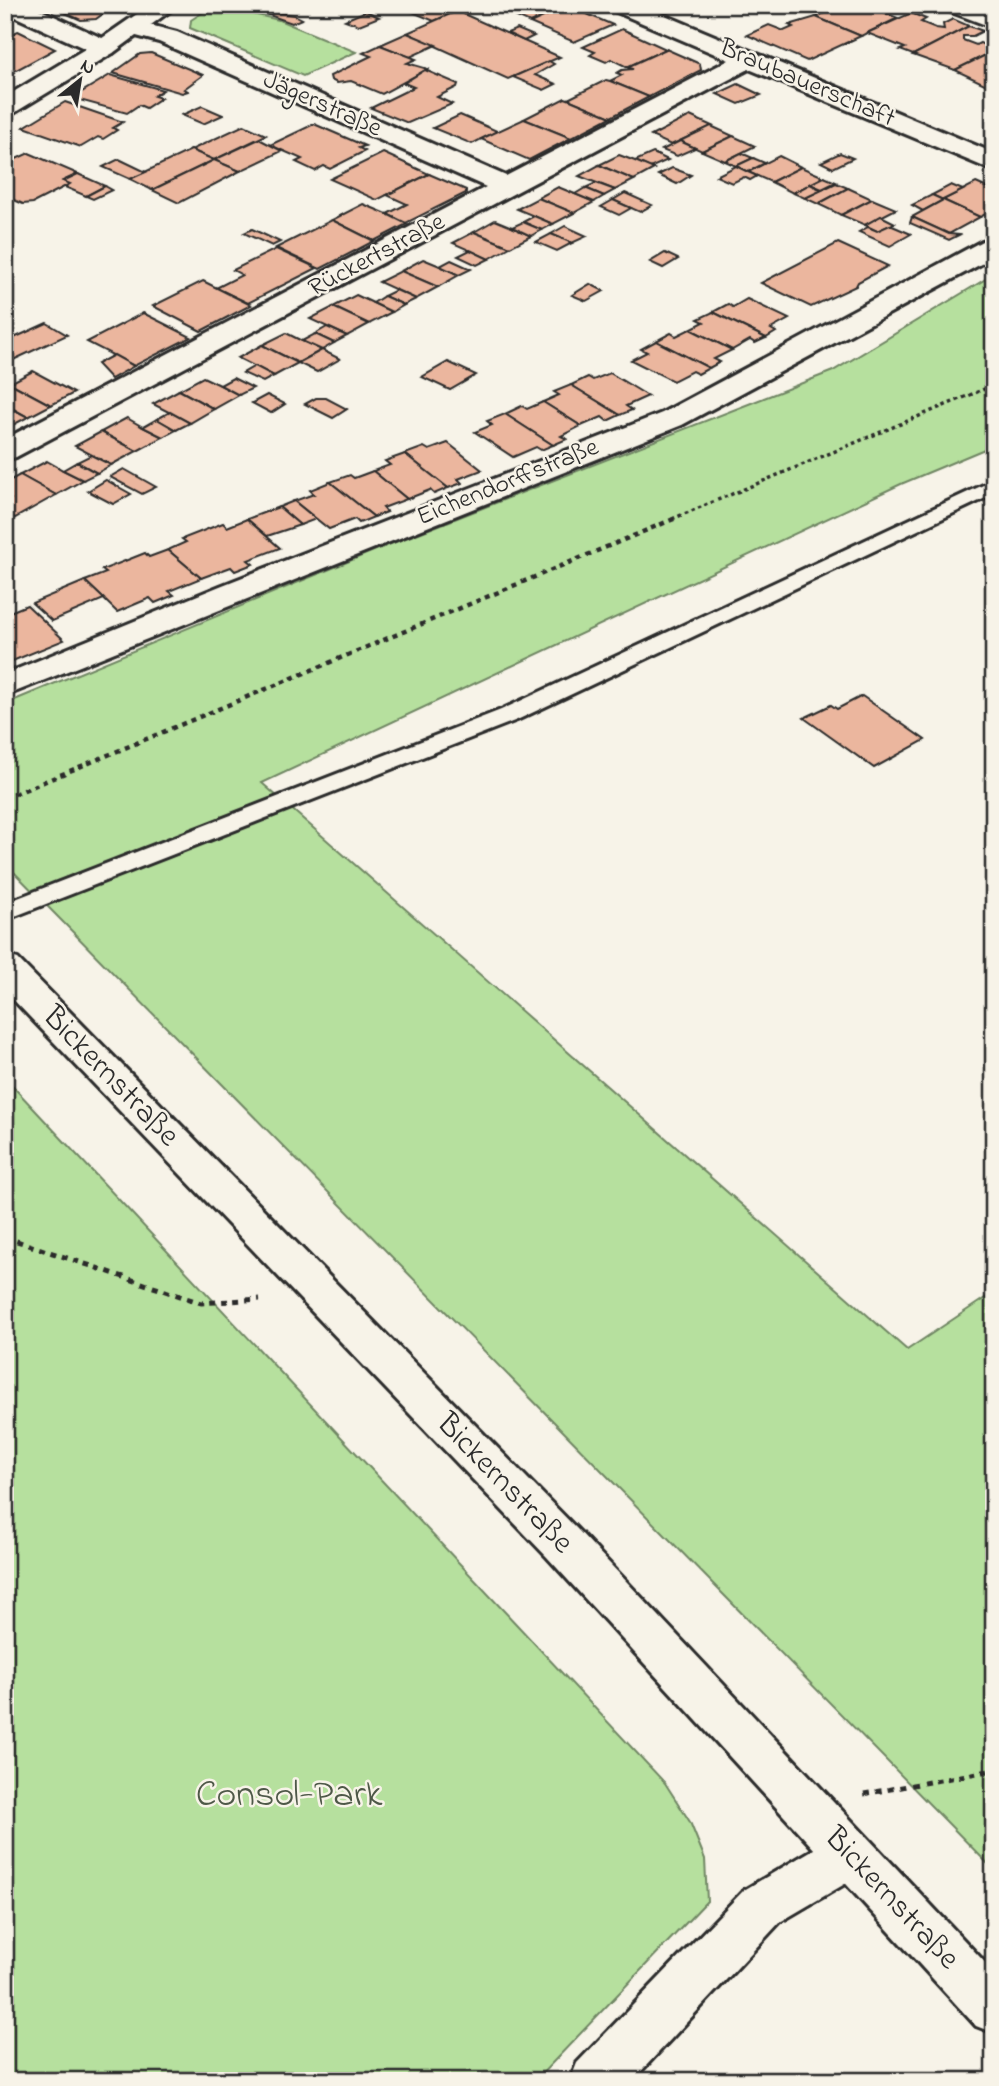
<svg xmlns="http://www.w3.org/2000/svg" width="999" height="2086" viewBox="0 0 999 2086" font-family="'Indie Flower',sans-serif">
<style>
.green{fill:#b6e09e;stroke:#708664;stroke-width:2}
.building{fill:#ebb69e;stroke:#2b2b2b;stroke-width:2}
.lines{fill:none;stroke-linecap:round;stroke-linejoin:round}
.service-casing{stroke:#2b2b2b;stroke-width:6}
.minor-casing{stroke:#2b2b2b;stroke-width:6}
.tertiary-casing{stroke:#2b2b2b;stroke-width:6}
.primary-casing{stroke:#2b2b2b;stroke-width:6}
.path-far2{stroke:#2b2b2b;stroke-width:3.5;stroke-dasharray:3.5 3.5;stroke-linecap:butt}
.path-far1{stroke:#2b2b2b;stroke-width:4.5;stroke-dasharray:5 5;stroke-linecap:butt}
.path{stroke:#2b2b2b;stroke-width:5;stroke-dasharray:6 6;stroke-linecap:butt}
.service{fill:#f7f3e8;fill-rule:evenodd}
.minor{fill:#f7f3e8;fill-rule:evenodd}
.tertiary{fill:#f7f3e8;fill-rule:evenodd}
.primary{fill:#f7f3e8;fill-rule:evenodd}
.labels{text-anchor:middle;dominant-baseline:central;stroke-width:5;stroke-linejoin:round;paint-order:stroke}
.far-street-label{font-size:26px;fill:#2b2b2b;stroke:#f7f3e8}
.street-label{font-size:32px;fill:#2b2b2b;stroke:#f7f3e8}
.near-park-label{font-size:38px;fill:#4e5848;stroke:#f7f3e8}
</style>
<rect width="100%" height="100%" fill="#f7f3e8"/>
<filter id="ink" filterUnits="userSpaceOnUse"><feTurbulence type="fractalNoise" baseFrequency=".0143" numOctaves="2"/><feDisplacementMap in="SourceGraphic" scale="14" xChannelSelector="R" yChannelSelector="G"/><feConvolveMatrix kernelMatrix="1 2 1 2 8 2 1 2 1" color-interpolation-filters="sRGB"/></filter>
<g filter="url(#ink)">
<g class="green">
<path d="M214,5l65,15 77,32 -53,24 -113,-48 1,-8z"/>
<path d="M994,274v171l-93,39 -639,299 645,567 87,-58v578l-989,-1007v-159l383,-159 445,-174z"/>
<path d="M5,1078l660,705 25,39 15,37 2,42 -172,180h-530z"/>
</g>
<g class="building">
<path d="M47,5h68l-19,14 -15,1z"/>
<path d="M222,5h60l-13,10z"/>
<path d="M396,5h41l17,7 -20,9z"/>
<path d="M490,5h76l2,1 -38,17z"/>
<path d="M841,5h25l32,13 -37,18 -45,-19z"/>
<path d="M568,6l45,19 -39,17 -44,-19z"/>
<path d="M366,11l13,6 -20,8 -14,-5z"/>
<path d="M457,11l67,30 36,16 -52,22 -101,-46z"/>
<path d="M274,12l20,3 8,4 -10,4 -23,-8z"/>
<path d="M911,13l15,6 -5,3 15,6 8,1 -1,-5 10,-5 16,7 -56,29 -13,-5 5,-2 -38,-15z"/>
<path d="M816,17l45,19 -54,25 -60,-26 22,-10 15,6 9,-4 -4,-2z"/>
<path d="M969,26l14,5 -10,5h-10v4l13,5 4,-2 14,8 -39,19 -42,-15z"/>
<path d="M517,29l17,7 -10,5 -17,-8z"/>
<path d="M622,29l44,20 -39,18 -16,-8 -5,3 -16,-7 5,-3 -12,-5z"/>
<path d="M18,31l37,18 -46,25 -4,-1v-36z"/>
<path d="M407,33l29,12 -26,12 -30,-12z"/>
<path d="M380,45l36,14 -9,4 21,6 -46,25 -31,-13 -14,2 -6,-3 -1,-4 41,-20 -8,-3z"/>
<path d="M666,49l34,15 1,6 -52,27 -39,-16 12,-6 -5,-2 5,-3 11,-1 -6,-2z"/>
<path d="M994,51l-1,37 -38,-18z"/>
<path d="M151,53l52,22 -19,14 4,2 -6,2 -69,-20 27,-19z"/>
<path d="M549,61l5,3 -19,11 21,9 -12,6 -31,-13z"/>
<path d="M425,70l33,14 -1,3 -20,10 15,7 -44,19 -37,-15 43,-21 -10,-4z"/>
<path d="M110,75l53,15 -9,6 7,2 -15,10 -7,-3 -12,8 -55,-15z"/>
<path d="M606,80l4,1 39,16 -38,20 -43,-18z"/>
<path d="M738,84l23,11 -22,9 -22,-10z"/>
<path d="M565,98l3,1 43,18 -40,21 -47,-19z"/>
<path d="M65,102l58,20 -10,6 4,2 -14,9 -5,-2 -17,10 -57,-20z"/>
<path d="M202,106l21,9 -20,9 -21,-9z"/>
<path d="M460,115l37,16 -25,13 -39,-16z"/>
<path d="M690,116l22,10 -41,19 -20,-9z"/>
<path d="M524,119l47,19 -42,22 -48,-21z"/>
<path d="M314,124l51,22 -6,2 6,3 -35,18 -6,-3 -9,5 -19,-9 6,-3 -32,-14z"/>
<path d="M244,125l22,10 -52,25 -23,-10z"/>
<path d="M711,126l22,10 -31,15 -22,-10z"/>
<path d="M733,136l22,10 -30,15 -23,-10z"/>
<path d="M259,139l23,12 -42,20 -26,-11z"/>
<path d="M680,141l15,7 -18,8 -15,-6z"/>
<path d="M191,150l23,10 -62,30 -22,-11z"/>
<path d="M29,153l49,21 -15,7 7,3 -37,19 -10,1 -18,-8 5,-3 -5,-2v-27z"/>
<path d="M383,153l46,21 -52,26 -47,-21z"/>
<path d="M653,153l15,7 -18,8 -15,-7z"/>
<path d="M741,153l12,5 -17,8 -11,-5z"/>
<path d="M840,153l13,5 -20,10 -12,-6z"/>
<path d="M619,155l16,6 19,8 -20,11 -35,-15z"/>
<path d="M779,156l22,11 -30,15 -23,-10z"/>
<path d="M753,158l12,5 -17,9 -12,-6z"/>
<path d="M119,159l27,13 -16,7 -27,-12z"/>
<path d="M214,160l26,11 -61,32 -27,-13z"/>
<path d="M599,165l35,15 -19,10 -36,-14z"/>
<path d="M736,166l12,6 9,4 -7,4 -6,-3 -12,6 -16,-7z"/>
<path d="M801,167l23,10 -31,16 -22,-11z"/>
<path d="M672,168l19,7 -14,9 -19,-9z"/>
<path d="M78,174l27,12 -19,10 -21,-9 5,-3 -7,-3z"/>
<path d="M429,174l37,16v3l-60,30 -19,-9 20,-10 -20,-9z"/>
<path d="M824,177l12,5 -14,7 -12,-5z"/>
<path d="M596,183l19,7 -11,6 -19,-8z"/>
<path d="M836,183l12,5 -30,16 -13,-6z"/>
<path d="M976,183l18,8v19l-14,7 -37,-17z"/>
<path d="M810,184l12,6 -17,8 -12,-5z"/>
<path d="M951,185l12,5 -20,10 -11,-5z"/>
<path d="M105,186l7,4 -19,9 -7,-3z"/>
<path d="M558,187l17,7 19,8 -20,11 -36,-15z"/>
<path d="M585,188l19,8 -10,6 -19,-8z"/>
<path d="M848,188l24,11 -31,16 -23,-11z"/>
<path d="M625,193l27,12 -12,7 -27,-12z"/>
<path d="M932,195l11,5 -20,11 -11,-6z"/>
<path d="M538,198l36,15 -21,11 -36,-15z"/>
<path d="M872,199l24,10 -31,16 -24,-10z"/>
<path d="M613,200l18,8 -12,7 -18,-8z"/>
<path d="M943,200l37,17 -31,17 -37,-17z"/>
<path d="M363,204l24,10 20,10 -33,17 -42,-21z"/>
<path d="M534,216l19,8 -11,6 -19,-8z"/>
<path d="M881,216l14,7 -18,8 -12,-6z"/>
<path d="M912,217l37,17 10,1 -10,5 -39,-17z"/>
<path d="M332,220l42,21 -54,28 -44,-21z"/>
<path d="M495,220l17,7 19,9 -21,11 -36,-15z"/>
<path d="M523,222l19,8 -11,6 -19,-9z"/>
<path d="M890,225l21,9 -21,12 -31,-14 9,-5 9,4z"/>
<path d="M565,226l22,10 -15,7 -21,-9z"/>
<path d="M252,229l28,13 -8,4 -28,-13z"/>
<path d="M474,232l36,15 -21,12 -36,-16z"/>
<path d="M551,234l21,9 -15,8 -21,-9z"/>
<path d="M838,243l50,23 -30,16 -2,4 -45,21 -50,-24z"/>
<path d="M276,249l41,19 -69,35 -32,-15 26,-13 -9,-5z"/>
<path d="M470,250l19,9 -12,6 -19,-9z"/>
<path d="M665,253l13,6 -15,9 -13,-6z"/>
<path d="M423,259l17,7 19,9 -21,12 -37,-16z"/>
<path d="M451,260l20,9 -12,6 -19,-9z"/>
<path d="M401,271l37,16 -22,12 -37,-17z"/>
<path d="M203,281l48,24 -50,26 -48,-25z"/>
<path d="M590,284l14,7 -18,10 -14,-6z"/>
<path d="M396,290l20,9 -12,6 -20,-9z"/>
<path d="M356,295l17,8 19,9 -23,12 -36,-17z"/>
<path d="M384,296l20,9 -12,7 -19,-9z"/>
<path d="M747,299l42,20 -18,10 5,3 -10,6 -53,-26 15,-8 5,3z"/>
<path d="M333,307l36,17 -22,12 -37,-17z"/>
<path d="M713,312l53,26 -11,5 -5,-3 -18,10 -42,-21 14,-7 -6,-3z"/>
<path d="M143,313l48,24 -57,29 -47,-24z"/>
<path d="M47,323l20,12 -54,25 -8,-5v-13z"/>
<path d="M327,327l20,9 -13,7 -19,-9z"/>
<path d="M690,329l42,21 -18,9 6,3 -11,6 -53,-27 15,-8 5,3z"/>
<path d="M286,333l16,8 20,9 -24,13 -36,-18z"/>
<path d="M315,334l19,9 -12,7 -20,-9z"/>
<path d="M656,341l53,27 -11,6 -6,-3 -19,10 -42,-21 16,-8 -6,-3z"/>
<path d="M262,345l36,18 -24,13 -36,-18z"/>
<path d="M322,350l18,9 -23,13 -19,-9z"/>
<path d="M114,355l20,11 -23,13 -14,-15z"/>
<path d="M448,362l28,13 -26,15 -28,-13z"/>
<path d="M255,366l19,10 -11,6 -20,-9z"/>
<path d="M33,371l41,22 -23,12 -41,-22z"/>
<path d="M610,373l38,23 -22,10 6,4 -12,5 -49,-30 17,-8 5,3z"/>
<path d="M203,377l17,8 19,10 -25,14 -35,-19z"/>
<path d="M233,378l20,10 -14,7 -19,-10z"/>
<path d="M10,383l41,22 -23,12 -23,-13v-19z"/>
<path d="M571,385l49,30 -13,6 -5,-4 -21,9 -38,-24 16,-7 -5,-3z"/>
<path d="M179,390l35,19 -24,14 -37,-19z"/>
<path d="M267,395l18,9 -14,9 -19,-10z"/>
<path d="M316,398h10l21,11 -14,9 -28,-14z"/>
<path d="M543,402l38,24 -20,10 6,3 -14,6 -48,-31 17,-8 5,3z"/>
<path d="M5,405l23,12 -23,12z"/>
<path d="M170,412l20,11 -14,7 -19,-11z"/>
<path d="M505,414l48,31 -12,5 -5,-3 -23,10 -38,-25 17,-7 -5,-4z"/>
<path d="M127,418l16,9 20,10 -26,14 -36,-19z"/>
<path d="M157,419l19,11 -13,7 -20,-10z"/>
<path d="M101,432l36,19 -26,14 -36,-19z"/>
<path d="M448,443l34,27 -24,9 4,4 -14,5 -43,-34 19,-7 5,3z"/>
<path d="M405,454l43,34 -14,6 -4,-4 -23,9 -34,-28 17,-6 -5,-4z"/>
<path d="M91,455l20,10 -14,8 -20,-11z"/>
<path d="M47,461l16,9 20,10 -27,15 -36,-20z"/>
<path d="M77,462l20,11 -14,7 -20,-10z"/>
<path d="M124,469l32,18 -14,7 -32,-17z"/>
<path d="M373,471l34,28 -24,9 4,4 -13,5 -44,-35 20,-7 4,3z"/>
<path d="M20,475l36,20 -41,23 -10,-5v-12l5,-2 -5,-2v-14z"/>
<path d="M106,480l25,14 -18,10 -25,-13z"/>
<path d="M330,482l44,35 -15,6 -4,-4 -26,10 -35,-28 20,-7 -4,-4z"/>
<path d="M294,501l22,18 -16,6 -21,-18z"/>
<path d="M279,507l21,18 -33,11 -20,-17z"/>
<path d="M247,519l33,29 -32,12 5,4 -18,7 -4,-4 -30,11 -33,-28 18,-8 -4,-3 41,-16 4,4z"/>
<path d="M168,550l33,28 -32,13 5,4 -19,8 -5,-5 -33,14 -32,-31 21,-8 -4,-3 43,-17 4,4z"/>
<path d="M85,581l19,18 -52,22 -20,-18z"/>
<path d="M27,605l37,35 -59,24v-50z"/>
<path d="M862,696l63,44 -51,28 -70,-50 27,-13 6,4z"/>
</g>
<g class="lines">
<defs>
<path id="service" d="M994,480v14l-477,226 -512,200v-17l496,-193z"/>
<g id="minor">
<path d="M5,5h25l83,38 3,5 -3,5 -9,2 -9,-2 -90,-41z"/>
<path d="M608,5h33l353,148v18l-245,-102 -733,388 -11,3v-21l481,-252 -327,-145 -34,-9 -3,-5 3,-5 9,-2 43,11 329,144 223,-116 -117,-50z"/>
<path d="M942,5h34l18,7v16l-48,-18z"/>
<path d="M994,238v19l-312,168 -677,271v-22l215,-88 442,-173 322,-173z"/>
<path d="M849,1832l18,7 7,16 -7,16 -87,51 -148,159h-62l7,-18 167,-173 87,-51z"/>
</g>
<path id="tertiary" d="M5,955l13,4 561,572 415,441v61l-18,-7 -429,-469 -542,-566z"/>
<path id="primary" d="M150,5h28l-65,48 -99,60 -9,3v-19l90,-54z"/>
</defs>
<use href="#service" class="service-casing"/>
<use href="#minor" class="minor-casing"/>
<use href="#tertiary" class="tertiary-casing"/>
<use href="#primary" class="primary-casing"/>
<path class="path-far2" d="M672,519l322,-134"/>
<path class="path-far1" d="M5,798l671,-280"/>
<g class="path">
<path d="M5,1237l196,66 59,-4"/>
<path d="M864,1794l130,-24"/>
</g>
<use href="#service" class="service"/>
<use href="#minor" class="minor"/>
<use href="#tertiary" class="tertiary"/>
<use href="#primary" class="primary"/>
</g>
</g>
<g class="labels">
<g class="far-street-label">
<text transform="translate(807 84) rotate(23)">Braubauerschaft</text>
<text transform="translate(322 105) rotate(24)">Jägerstraße</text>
<text transform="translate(377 256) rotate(-28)">Rückertstraße</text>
<text transform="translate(508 483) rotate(-22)">Eichendorffstraße</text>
</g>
<g class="street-label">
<text transform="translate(110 1077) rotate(46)">Bickernstraße</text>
<text transform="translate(504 1484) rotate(46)">Bickernstraße</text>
<text transform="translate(891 1899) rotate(47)">Bickernstraße</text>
</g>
<g class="near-park-label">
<text x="289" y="1796">Consol-Park</text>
</g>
</g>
<rect width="999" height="2086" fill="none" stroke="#f7f3e8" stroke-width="28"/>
<rect x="14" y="14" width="971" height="2058" fill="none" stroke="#2b2b2b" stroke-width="2.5" filter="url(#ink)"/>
<g transform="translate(80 80) rotate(30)" stroke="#f7f3e8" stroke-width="5" paint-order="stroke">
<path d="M0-5L12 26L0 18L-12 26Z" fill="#2b2b2b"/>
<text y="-10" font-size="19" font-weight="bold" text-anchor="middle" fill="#2b2b2b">N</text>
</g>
</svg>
